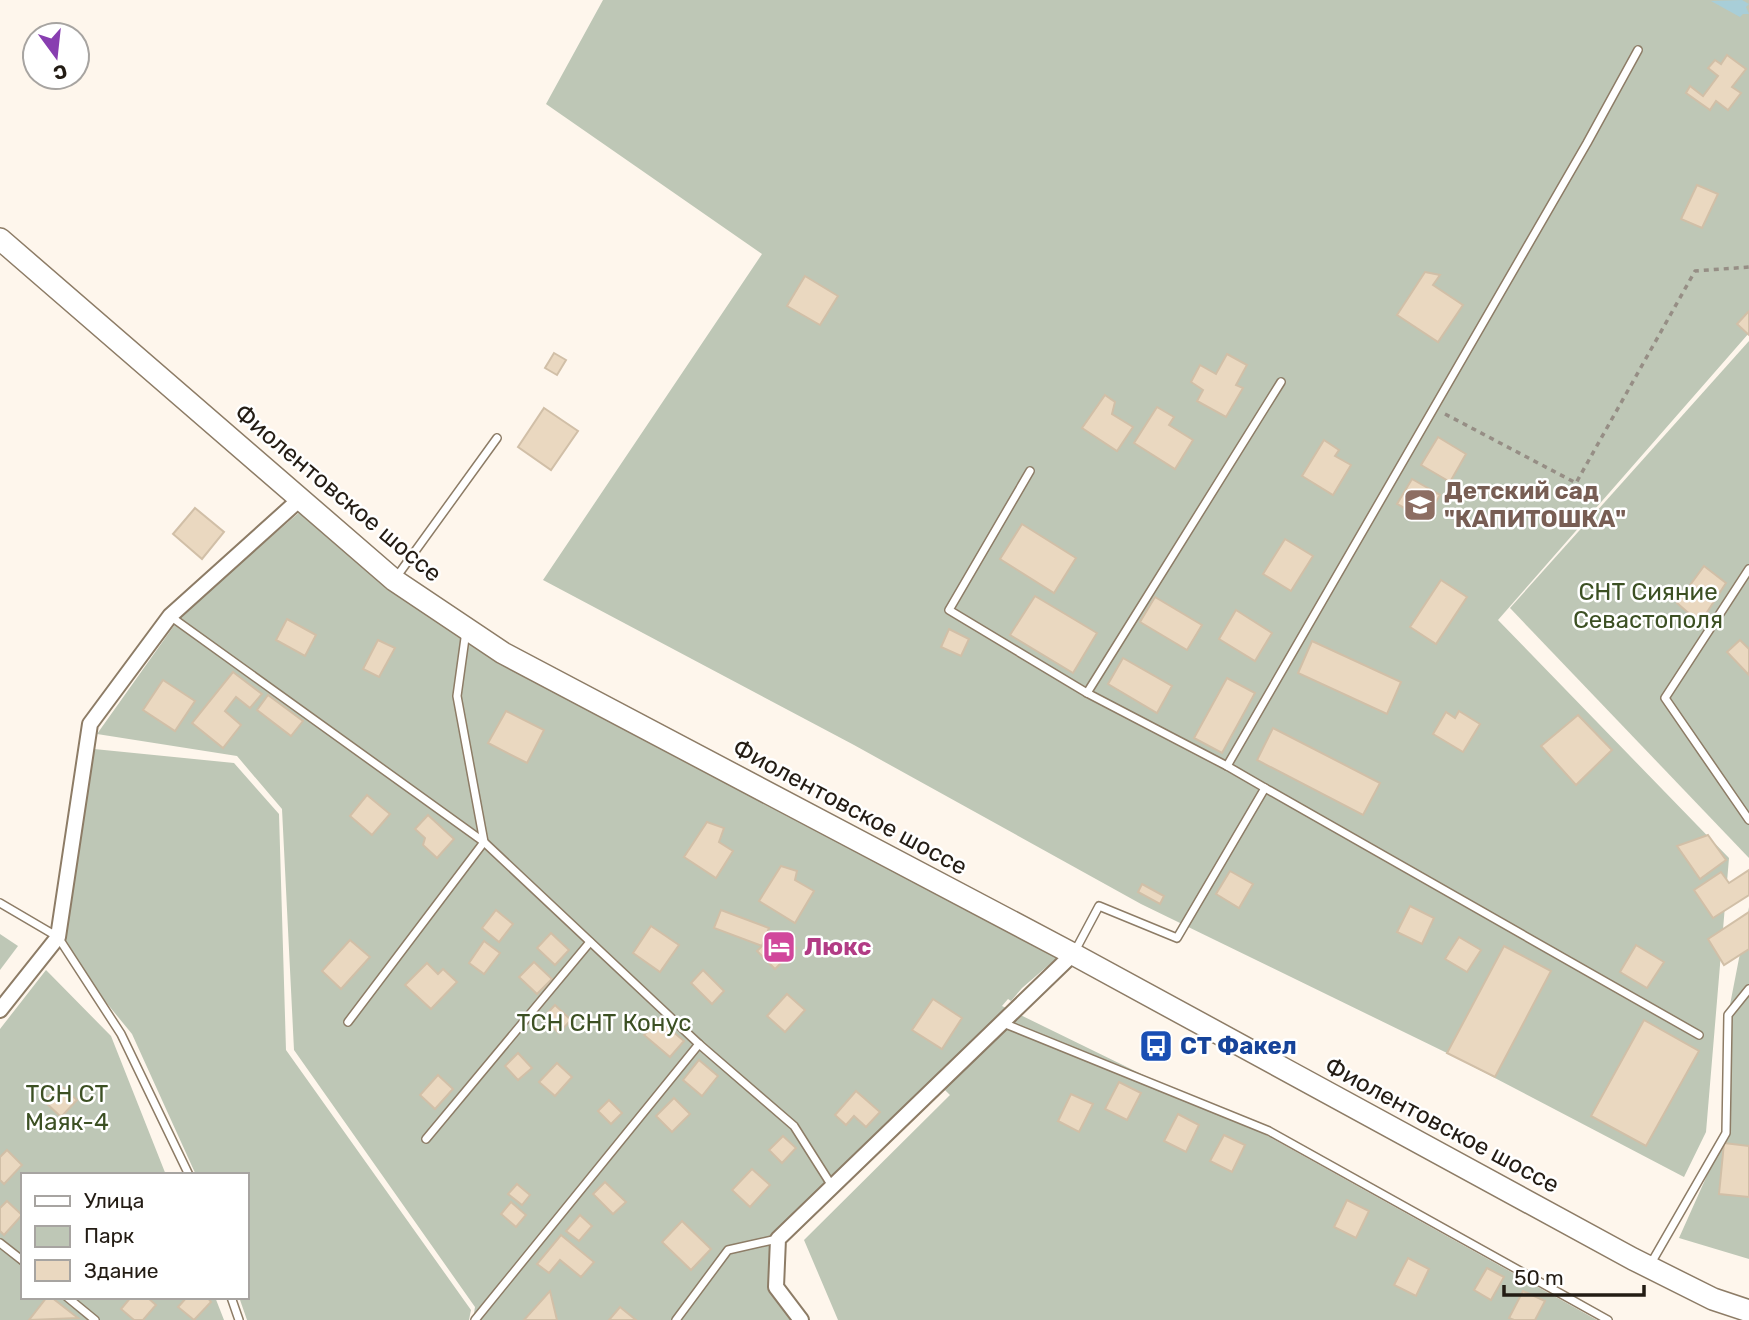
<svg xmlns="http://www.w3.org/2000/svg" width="1749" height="1320" viewBox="0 0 1749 1320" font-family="Rubik,sans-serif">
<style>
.green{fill:#bec7b6}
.water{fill:#a8ced8}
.building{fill:#ead8c0;stroke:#d1bfa7;stroke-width:2}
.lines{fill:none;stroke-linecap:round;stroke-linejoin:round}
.lane-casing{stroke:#8d7c66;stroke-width:10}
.street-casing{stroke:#8d7c66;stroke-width:18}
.secondary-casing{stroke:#8d7c66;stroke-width:24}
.path{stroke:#968e85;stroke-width:3.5;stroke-dasharray:5 5;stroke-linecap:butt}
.lane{stroke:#fff;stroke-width:7}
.street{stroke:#fff;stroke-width:14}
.secondary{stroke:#fff;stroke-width:21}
.labels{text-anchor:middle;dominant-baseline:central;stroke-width:5;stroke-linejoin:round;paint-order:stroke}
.education-label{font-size:24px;font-weight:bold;fill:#785e54;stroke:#fff;text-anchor:start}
.street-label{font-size:24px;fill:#231c14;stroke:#fff}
.park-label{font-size:24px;fill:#3c5023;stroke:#fff}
.hotel-label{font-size:24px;font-weight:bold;fill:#b23c85;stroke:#fff;text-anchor:start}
.transit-label{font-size:24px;font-weight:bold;fill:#164399;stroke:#fff;text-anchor:start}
</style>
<rect width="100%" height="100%" fill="#fef6ec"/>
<g class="green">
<path d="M603,0h1146v333l-251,287 231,238 -23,274 -22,45 -237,-124 -306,-149 -287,-159 -311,-165 219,-326 -216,-150z"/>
<path d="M1749,341v517l-239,-250z"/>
<path d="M302,510l85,78 671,369 -36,31 -11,13 -3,-2 -6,7 264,129 331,185h-759l-34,-80 146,-145 -7,-7 -169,146 -4,58 23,28h-320l2,-13 -181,-257 -12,-241 -45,-53 -140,-22 86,-121z"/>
<path d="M94,749l140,14 45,51 7,236 185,260 -2,10h-222l-8,-23h8v-122h-51l-64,-141 -73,-89z"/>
<path d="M1749,907v352l-70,-21 47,-105 2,-118z"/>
<path d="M0,934l18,12 -18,24z"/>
<path d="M46,970l65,66 55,139h-143v122h192l9,23h-224v-291z"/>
</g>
<path class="water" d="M1742,0l7,4 -3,3 3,7h-6l-3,3 -29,-16z"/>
<g class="building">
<path d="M1727,55l19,14 -14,18 9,6 -13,17 -12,-9 -6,9 -24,-17 4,-7 13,10 15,-20 -10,-8 7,-8 6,4z"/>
<path d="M1697,185l21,9 -16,34 -21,-9z"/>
<path d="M1425,272l15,3 -7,10 30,20 -25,37 -41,-27z"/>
<path d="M805,276l33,20 -18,29 -33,-19z"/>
<path d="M1749,311v24l-12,-11z"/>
<path d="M554,353l12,7 -9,15 -12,-7z"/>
<path d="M1227,354l20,11 -11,20 7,3 -17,29 -29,-16 6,-11 -12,-8 9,-17 16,9z"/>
<path d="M1105,395l10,7 -3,12 21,13 -16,24 -35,-23z"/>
<path d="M1157,407l17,10 -5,8 24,15 -18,29 -41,-26z"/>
<path d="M544,408l34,23 -27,39 -33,-23z"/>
<path d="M1438,437l28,17 -16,28 -29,-17z"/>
<path d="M1324,440l15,10 -4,6 16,9 -18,30 -31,-19z"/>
<path d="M1412,479l28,16 -14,25 -29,-16z"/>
<path d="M195,508l29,24 -22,27 -29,-25z"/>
<path d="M1022,524l54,34 -22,35 -54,-34z"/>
<path d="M1285,539l28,17 -22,35 -28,-17z"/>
<path d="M1704,566l22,17 -26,40 -23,-20z"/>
<path d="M1441,580l26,17 -31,47 -26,-17z"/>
<path d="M1035,596l62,37 -24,40 -63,-38z"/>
<path d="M1155,597l47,28 -15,25 -47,-28z"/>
<path d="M1236,610l36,23 -17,28 -36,-22z"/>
<path d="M287,619l29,16 -11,21 -29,-16z"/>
<path d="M949,629l20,10 -8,17 -20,-9z"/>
<path d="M378,640l17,8 -16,29 -16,-8z"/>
<path d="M1740,640l9,9v26l-22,-23z"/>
<path d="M1312,641l89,41 -14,32 -89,-41z"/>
<path d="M1123,658l49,28 -15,27 -49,-29z"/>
<path d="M233,672l29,22 -12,14 -14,-11 -11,14 16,14 -18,23 -31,-25z"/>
<path d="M1227,678l28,15 -33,60 -28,-15z"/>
<path d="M163,680l32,21 -20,30 -32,-21z"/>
<path d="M268,695l35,26 -12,15 -34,-26z"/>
<path d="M506,711l38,19 -17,33 -39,-20z"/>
<path d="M1459,711l21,13 -17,28 -30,-18 13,-22 9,6z"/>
<path d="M1578,715l34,35 -36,35 -35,-39z"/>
<path d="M1273,728l107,55 -17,32 -106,-55z"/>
<path d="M367,795l23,19 -18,21 -22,-19z"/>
<path d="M428,815l26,24 -17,19 -14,-13 2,-7 -10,-9z"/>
<path d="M707,822l17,6 -5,14 14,9 -17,27 -32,-21z"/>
<path d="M1708,835l18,25 -26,19 -23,-33z"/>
<path d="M781,866l16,5 -2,9 19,11 -19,32 -36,-22z"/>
<path d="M1749,870v25l-36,23 -19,-28 27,-18 8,11z"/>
<path d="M1230,871l23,13 -14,24 -23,-14z"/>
<path d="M1142,884l22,12 -4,8 -22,-12z"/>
<path d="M1410,906l24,12 -12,26 -25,-12z"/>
<path d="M496,910l17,14 -14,18 -17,-14z"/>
<path d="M721,910l48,18 -7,18 -48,-18z"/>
<path d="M1749,912v37l-25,16 -16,-26z"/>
<path d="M651,926l28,19 -19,27 -27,-19z"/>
<path d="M777,931l19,17 -21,21 -18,-18z"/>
<path d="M551,933l18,17 -14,15 -18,-17z"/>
<path d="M1459,937l22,13 -14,22 -22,-13z"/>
<path d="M350,940l20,17 -29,32 -19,-18z"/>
<path d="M484,941l16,12 -16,21 -15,-11z"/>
<path d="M1636,945l28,17 -17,26 -27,-16z"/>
<path d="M1504,946l47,25 -56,106 -48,-24z"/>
<path d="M534,962l18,17 -15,15 -18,-17z"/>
<path d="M427,963l11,11 5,-5 14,13 -26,27 -26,-24z"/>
<path d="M703,970l21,21 -12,13 -21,-21z"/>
<path d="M787,994l18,16 -20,22 -18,-16z"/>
<path d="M933,999l29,19 -20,31 -30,-19z"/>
<path d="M555,1005l16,15 -12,13 -16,-15z"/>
<path d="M658,1019l26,22 -14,16 -26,-22z"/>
<path d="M1644,1020l55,31 -53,95 -55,-30z"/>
<path d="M518,1053l14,15 -14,12 -13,-14z"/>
<path d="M699,1060l19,16 -16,20 -19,-16z"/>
<path d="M557,1063l15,14 -17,19 -16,-14z"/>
<path d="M438,1075l15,14 -18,20 -15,-14z"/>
<path d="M1119,1082l22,11 -14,27 -22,-11z"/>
<path d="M60,1085l17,15 -16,17 -17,-16z"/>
<path d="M856,1091l24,21 -14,15 -12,-11 -8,9 -11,-10z"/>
<path d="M1071,1094l22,10 -14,28 -21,-11z"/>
<path d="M674,1098l16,16 -18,18 -16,-16z"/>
<path d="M609,1100l13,13 -11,11 -13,-13z"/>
<path d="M1178,1114l21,11 -13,27 -22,-11z"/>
<path d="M1224,1135l21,10 -13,27 -22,-11z"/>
<path d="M783,1136l13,12 -14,15 -13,-13z"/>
<path d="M1724,1143l25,3v51l-30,-3z"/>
<path d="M7,1150l15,15 -18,19 -4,-4v-23z"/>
<path d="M752,1169l18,16 -20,22 -18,-17z"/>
<path d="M605,1182l21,20 -13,12 -20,-20z"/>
<path d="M517,1184l13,11 -8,10 -14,-11z"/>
<path d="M1347,1200l22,11 -13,27 -22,-11z"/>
<path d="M7,1201l15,14 -18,20 -4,-4v-23z"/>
<path d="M511,1202l15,13 -10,12 -15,-13z"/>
<path d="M580,1215l12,11 -13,15 -13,-10z"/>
<path d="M682,1221l29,28 -20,21 -29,-28z"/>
<path d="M561,1235l33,27 -13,15 -21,-17 -11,13 -12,-9z"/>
<path d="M1408,1258l21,11 -13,27 -22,-11z"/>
<path d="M1487,1268l17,9 -13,23 -17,-10z"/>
<path d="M550,1291l7,29h-33z"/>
<path d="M1523,1291l22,10 -10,19h-21l-5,-2z"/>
<path d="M47,1297h4l27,21 -49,2z"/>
<path d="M131,1297h16l9,8 -13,15h-9l-13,-11z"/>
<path d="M207,1297l4,5 -17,18 -16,-13 9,-10z"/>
<path d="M620,1307l16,13h-27z"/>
</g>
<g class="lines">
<defs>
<g id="lane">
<path d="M1030,471l-81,139 138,83"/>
<path d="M1749,569l-84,129 84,122"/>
<path d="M395,579l102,-141"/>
<path d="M170,616l314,226 -136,180"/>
<path d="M466,631l-9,65 27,146 215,202 95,82 38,60"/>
<path d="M1227,766l-140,-73 194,-311"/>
<path d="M1265,788l434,247"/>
<path d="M0,903l58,34 63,97 68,141"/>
<path d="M1075,951l24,-45 78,32 88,-150 -38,-22 360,-623 51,-93"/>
<path d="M1003,1023l266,108 339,189"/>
<path d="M426,1139l164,-197"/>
<path d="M0,1243l23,18"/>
<path d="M1650,1265l76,-132 2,-118 21,-26"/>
<path d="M67,1297l28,23"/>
<path d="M231,1297l8,23"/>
<path d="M475,1320l224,-276"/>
<path d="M676,1320l52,-70 49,-11"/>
</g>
<g id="street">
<path d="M0,1010l58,-73 32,-213 80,-108 130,-117"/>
<path d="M801,1320l-25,-33 2,-48 295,-285"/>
</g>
<path id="secondary" d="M0,239l394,341 109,73 570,301 560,305 80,40 36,12"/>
</defs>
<use href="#lane" class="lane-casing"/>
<use href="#street" class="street-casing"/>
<use href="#secondary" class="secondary-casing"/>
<path class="path" d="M1445,414l131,69 119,-212 54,-4"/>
<use href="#lane" class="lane"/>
<use href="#street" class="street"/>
<use href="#secondary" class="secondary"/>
</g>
<defs>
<symbol id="school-square" viewBox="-11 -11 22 22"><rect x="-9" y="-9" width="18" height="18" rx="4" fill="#8d6e63" stroke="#fff"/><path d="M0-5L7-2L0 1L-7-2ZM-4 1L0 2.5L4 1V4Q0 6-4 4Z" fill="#fff"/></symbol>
<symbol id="hotel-square" viewBox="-11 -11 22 22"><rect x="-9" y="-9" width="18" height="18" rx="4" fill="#d1479c" stroke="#fff"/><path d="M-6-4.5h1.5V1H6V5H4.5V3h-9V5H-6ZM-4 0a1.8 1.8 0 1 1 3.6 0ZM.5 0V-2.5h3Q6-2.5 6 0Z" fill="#fff"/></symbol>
<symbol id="bus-square" viewBox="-11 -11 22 22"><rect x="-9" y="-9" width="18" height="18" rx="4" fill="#1a4fb4" stroke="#fff"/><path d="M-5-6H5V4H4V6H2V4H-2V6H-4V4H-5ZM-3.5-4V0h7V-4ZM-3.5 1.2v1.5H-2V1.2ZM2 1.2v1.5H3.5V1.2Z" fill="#fff"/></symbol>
</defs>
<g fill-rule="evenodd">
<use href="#school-square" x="1401" y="486" width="38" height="38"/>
<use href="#hotel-square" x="760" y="928" width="38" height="38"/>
<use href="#bus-square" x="1137" y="1027" width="38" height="38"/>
</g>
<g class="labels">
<g class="education-label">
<text x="1444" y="491">Детский сад<tspan x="1444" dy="28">"КАПИТОШКА"</tspan></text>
</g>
<g class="street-label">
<text transform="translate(338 493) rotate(40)">Фиолентовское шоссе</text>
<text transform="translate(850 807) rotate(28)">Фиолентовское шоссе</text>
<text transform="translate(1442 1125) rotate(28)">Фиолентовское шоссе</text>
</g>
<g class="park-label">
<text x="1648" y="592">СНТ Сияние<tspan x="1648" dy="28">Севастополя</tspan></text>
<text x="604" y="1023">ТСН СНТ Конус</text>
<text x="67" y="1094">ТСН СТ<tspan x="67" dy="28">Маяк-4</tspan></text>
</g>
<g class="hotel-label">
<text x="804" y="947">Люкс</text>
</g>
<g class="transit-label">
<text x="1180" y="1046">СТ Факел</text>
</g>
</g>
<rect x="21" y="1173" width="228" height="126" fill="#ffffff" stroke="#a7a4a1" stroke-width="2"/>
<rect x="35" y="1196" width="35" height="10" fill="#ffffff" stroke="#a7a4a1" stroke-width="2"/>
<text x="84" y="1208" font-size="21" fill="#231c14">Улица</text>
<rect x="35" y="1226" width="35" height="21" fill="#bec7b6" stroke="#a7a4a1" stroke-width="2"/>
<text x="84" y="1243" font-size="21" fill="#231c14">Парк</text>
<rect x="35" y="1260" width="35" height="21" fill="#ead8c0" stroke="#a7a4a1" stroke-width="2"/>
<text x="84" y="1278" font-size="21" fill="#231c14">Здание</text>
<g transform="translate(56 56) rotate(165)"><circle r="33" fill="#ffffff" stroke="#a7a4a1" stroke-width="2"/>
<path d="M0-5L12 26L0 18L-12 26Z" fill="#883eb0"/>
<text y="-10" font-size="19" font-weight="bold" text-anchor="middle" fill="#231c14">С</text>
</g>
<path d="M1504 1285v10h140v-10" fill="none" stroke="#231c14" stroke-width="3.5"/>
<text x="1514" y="1285" font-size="21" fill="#231c14" stroke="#ffffff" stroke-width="5" paint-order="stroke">50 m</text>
</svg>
